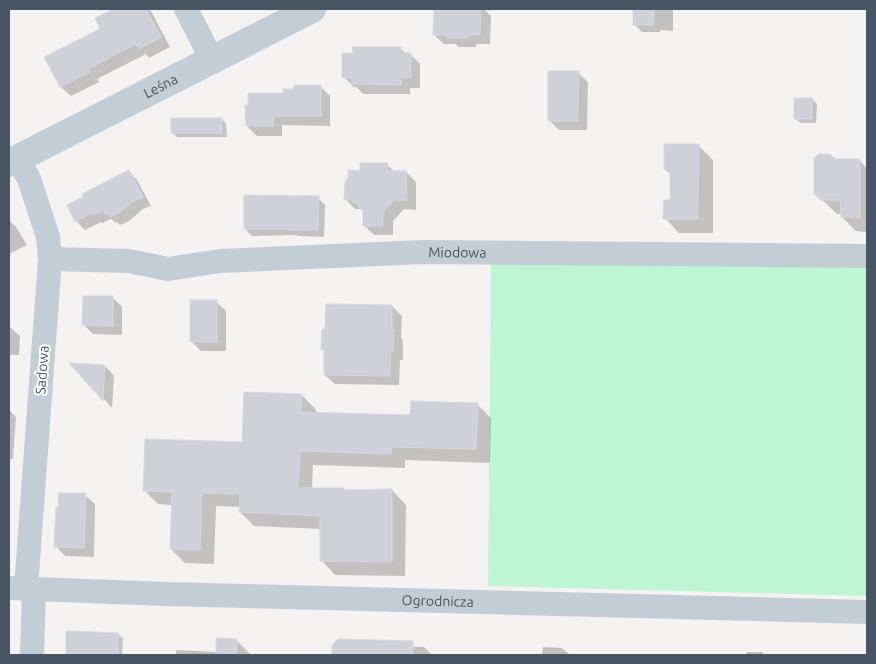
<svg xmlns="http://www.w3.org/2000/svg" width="876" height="664" viewBox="0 0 876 664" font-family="Ubuntu,sans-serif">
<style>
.green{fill:#bef5d3}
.shadow{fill:#0003}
.building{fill:#ced1d8;stroke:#d6d8de}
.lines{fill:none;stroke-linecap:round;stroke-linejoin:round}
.minor{stroke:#c2cdd5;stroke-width:24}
.tertiary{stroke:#c2cdd5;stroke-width:28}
.labels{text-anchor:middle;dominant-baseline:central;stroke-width:4;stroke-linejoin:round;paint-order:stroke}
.street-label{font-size:14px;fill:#475662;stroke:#fff}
</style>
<rect width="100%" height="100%" fill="#f5f2f2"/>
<path class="green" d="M491,260l376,6v330l-379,-10z"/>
<g class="shadow">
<path d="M127,9h22l2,2 19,36 -21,11 -3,-4 -49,25 2,3 -28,14 -10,-9 -15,-29 56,-28 15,-16z"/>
<path d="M435,9h49l7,7 -1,28h-14v3h-18l-2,-3h-12l-10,-9z"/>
<path d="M634,9h39v22l-13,-1v2h-18l-8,-8z"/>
<path d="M400,48l7,7 3,-1 10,10v24h-10v6h-47l-6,-7h-3l-10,-10z"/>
<path d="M578,73l10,9 -1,48h-28l-10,-10z"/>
<path d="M320,86l10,10v30l-48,-1v11h-25l-10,-10 38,-31z"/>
<path d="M812,99l5,5 -1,19h-16l-5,-5z"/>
<path d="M222,119l4,5 1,13h-50l-5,-5z"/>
<path d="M699,146l14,14v73h-34l-14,-15 6,-17v-26l-6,-6z"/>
<path d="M860,161l7,7v64l-11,-1 -14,-14v-3h-5l-22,-21z"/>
<path d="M387,165l8,7h11l10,10v28l-12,-1 -11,12v14h-19l-10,-10 -1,-16h-8l-9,-9 15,-28z"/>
<path d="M129,171l8,9 14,26 -8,3 -14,12 -9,4 -3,-3 -1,1 -5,-4 -9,4 -1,-1 -16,8 -9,-9z"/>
<path d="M318,198l7,7 -1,32 -26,-1 -2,-1 -44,1 -7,-7z"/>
<path d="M9,220l7,7 11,18 -18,9z"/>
<path d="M112,297l10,10v28l-29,-1 -9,-9z"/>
<path d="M216,302l10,9v40h-25l-10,-10z"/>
<path d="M392,306l10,10 -1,22 2,3v19h-3l-1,25 -64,-1 -10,-9 1,-23 -3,-3z"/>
<path d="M9,327h1l10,9 -1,19h-10z"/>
<path d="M72,364l33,2 9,10 -2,32z"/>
<path d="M302,395l14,15v3l95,3 66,-12 14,14 -1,45 -85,-3v8l-92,-3 -1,24h31l2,2 47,-1 14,15 -1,71 -70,-1 -14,-15v-31l-67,-3 -14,-14v-5l-24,-1 -2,58 -29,-1 -14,-14 1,-44 -14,-1 -14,-14 99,-47z"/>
<path d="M9,410l7,7 -3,42h-4z"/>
<path d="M85,495l10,9 -1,53 -29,-1 -9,-10z"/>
<path d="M68,632l50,2 5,5 -1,16h-55z"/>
<path d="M236,640l15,15h-75v-5l41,2z"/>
<path d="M333,645l91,2 8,8h-99z"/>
<path d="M543,647l19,1 8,7h-28z"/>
<path d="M747,652h15l3,3h-19z"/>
</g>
<g class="building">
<path d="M114,9h32l15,28 -22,12 -3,-5 -48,25 2,3 -30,15 -16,-30 56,-28 -5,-11z"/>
<path d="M434,9h47l-1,26h-13v3h-20v-3h-14z"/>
<path d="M633,9h21l-1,16h-20z"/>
<path d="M352,47h49v6h10v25h-10v7l-49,-1v-6h-10v-25h11z"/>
<path d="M548,71h31l-1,50h-30z"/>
<path d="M294,85h27v31h-48v10h-27l-1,-21h3v-12h35l1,-4h10z"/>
<rect x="794" y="98" width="18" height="21"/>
<rect x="171" y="118" width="51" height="15"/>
<path d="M664,144h35l-1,75h-35l1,-19h6v-30l-6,-1z"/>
<path d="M819,154h11l5,5h25v59l-19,-1 -1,-17h-19l-7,-6v-36z"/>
<path d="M360,163h28l-1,8h19l1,29h-13l-11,11v15h-20v-15l-11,-11h-8l1,-18 3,-4v-8l12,1z"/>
<path d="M129,170l14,27 -9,4 -14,11 -10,5 -2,-3 -2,1 -3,-5 -10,5 -1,-2 -17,9 -8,-17 16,-8 -1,-3z"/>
<path d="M244,195l75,1 -1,34h-29v-1h-45z"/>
<path d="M83,296h30v30l-31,-1z"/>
<rect x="190" y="300" width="27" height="42"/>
<path d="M326,304l66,1v25h2l-1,21h-2l-1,25 -66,-1v-25h-3l1,-21h3z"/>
<path d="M69,363l36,2 -2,36z"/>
<path d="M244,392l58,2 -1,18 109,3 1,-14 67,2 -2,46 -85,-2v7l-91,-3 -2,37h46v2l48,-1v73l-72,-1v-45l-81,-4 1,-18 -38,-1 -2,57 -30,-1 2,-57 -29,-1 2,-52 97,3z"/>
<path d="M59,493h27l-2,55 -30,-1 2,-40h2z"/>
<path d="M66,631l52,2v22h-52z"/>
<path d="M216,638l21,1 -1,16h-20z"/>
<path d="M338,639l75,2v14h-81v-10z"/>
</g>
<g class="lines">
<g class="minor">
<path d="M186,9l26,51"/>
<path d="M17,158l12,21 19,58 2,22 -24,329"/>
<path id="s1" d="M50,259l79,2 39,8 52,-8 204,-9 443,4"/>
<path id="s2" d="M9,588l157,6 701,18"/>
<path d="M32,655l2,-66"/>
</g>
<path class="tertiary" id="s3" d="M9,163l303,-154"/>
</g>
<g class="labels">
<g class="street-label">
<text stroke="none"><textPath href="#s3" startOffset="170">Leśna</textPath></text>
<text stroke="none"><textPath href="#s1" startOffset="409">Miodowa</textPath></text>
<text transform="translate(42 370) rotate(-86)">Sadowa</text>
<text stroke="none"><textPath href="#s2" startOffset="429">Ogrodnicza</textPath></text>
</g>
</g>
<rect width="876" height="664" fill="none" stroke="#475662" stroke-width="20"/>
</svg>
